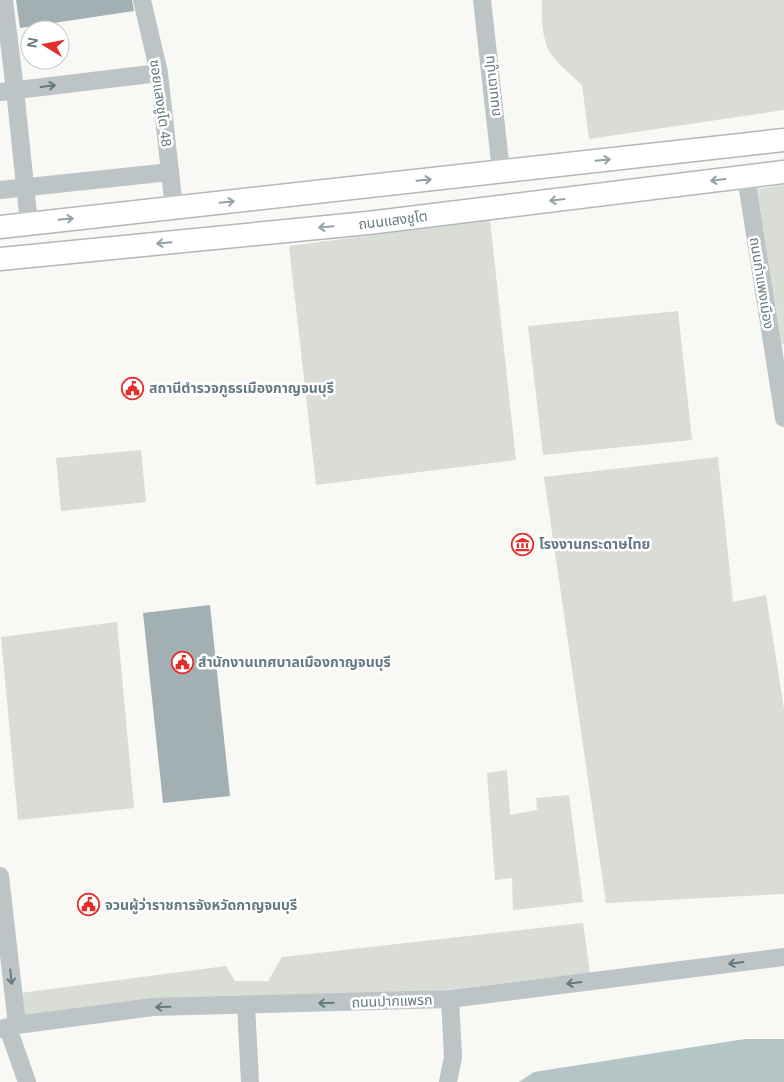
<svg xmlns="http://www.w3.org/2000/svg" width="784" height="1082" viewBox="0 0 784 1082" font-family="Arial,'Noto Sans Thai',sans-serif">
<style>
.green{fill:#d9ddd5}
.water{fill:#b4c5c6}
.building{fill:#a3b0b3}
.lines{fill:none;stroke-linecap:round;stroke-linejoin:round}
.major-casing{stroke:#b0b8ba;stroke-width:25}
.minor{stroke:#bcc4c6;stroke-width:18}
.major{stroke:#fff;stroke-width:22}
.oneway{stroke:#637a80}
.oneway2{stroke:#92a2a6}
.labels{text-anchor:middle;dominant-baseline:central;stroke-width:5;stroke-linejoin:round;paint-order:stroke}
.street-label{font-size:14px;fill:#637a80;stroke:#fff}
.poi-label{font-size:14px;font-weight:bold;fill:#637a80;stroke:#fff;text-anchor:start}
</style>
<rect width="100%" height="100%" fill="#f8f8f5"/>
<g class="green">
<path d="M542,0h242v110l-195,29 -7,-54c-10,-10 -26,-22 -33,-34 -7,-13 -8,-37 -7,-51z"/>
<path d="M784,185v159l-2,1 -25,-156z"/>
<path d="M490,220l26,240 -200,25 -27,-239z"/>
<path d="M678,311l14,129 -149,15 -15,-129z"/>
<path d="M141,450l5,52 -85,9 -5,-53z"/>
<path d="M718,457l15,145 33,-7 18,114v185l-178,9 -62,-426z"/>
<path d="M117,622l17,186 -116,12 -17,-183z"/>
<path d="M507,770l3,45 27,-5 -1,-12 33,-3 14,107 -70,8 -1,-32 -17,2 -8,-107z"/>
<path d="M583,923l7,50 -144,17 -124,6 -298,22 -4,-25 206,-27 9,15h33l14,-24z"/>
</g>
<path class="water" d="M745,1039h39v43h-265l15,-10z"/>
<g class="building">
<path d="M16,0h116l2,11 -114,17z"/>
<path d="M210,605l20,191 -67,7 -20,-190z"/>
</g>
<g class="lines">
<defs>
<g id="major">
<path d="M0,227l784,-87"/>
<path d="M0,259l368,-36 416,-51"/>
</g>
</defs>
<use href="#major" class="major-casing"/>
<g class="minor">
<path d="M4,0l11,90 14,133"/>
<path d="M142,0l17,73 15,135"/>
<path d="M482,0l19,171"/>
<path d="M0,92l159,-19"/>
<path d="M746,177l38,241"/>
<path d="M0,190l170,-18"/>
<path d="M0,876l17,149"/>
<path d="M246,1005l4,77"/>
<path d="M8,1028l19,54"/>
<path d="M0,1029l17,-4 136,-18 297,-8 334,-42"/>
<path d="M448,1082l5,-25 -3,-58"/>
</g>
<use href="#major" class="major"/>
</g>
<defs><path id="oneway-shaft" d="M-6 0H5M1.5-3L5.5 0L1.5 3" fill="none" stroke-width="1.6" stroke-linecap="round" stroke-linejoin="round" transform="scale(1.25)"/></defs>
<g class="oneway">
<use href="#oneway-shaft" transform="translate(48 86) rotate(-7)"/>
<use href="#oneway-shaft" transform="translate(736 963) rotate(173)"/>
<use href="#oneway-shaft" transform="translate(11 977) rotate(84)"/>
<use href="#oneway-shaft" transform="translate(574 983) rotate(173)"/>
<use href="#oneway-shaft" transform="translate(326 1003) rotate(178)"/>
<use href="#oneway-shaft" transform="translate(163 1007) rotate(179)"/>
</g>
<g class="oneway2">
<use href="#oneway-shaft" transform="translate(603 160) rotate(-6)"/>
<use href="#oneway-shaft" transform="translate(424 180) rotate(-6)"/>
<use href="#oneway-shaft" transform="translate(718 180) rotate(173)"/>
<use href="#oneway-shaft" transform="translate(557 200) rotate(173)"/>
<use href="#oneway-shaft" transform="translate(227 202) rotate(-6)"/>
<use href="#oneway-shaft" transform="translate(66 219) rotate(-6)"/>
<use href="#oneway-shaft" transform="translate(326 227) rotate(175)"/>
<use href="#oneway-shaft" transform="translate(164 243) rotate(175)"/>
</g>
<defs>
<symbol id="civic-ring" viewBox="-11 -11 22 22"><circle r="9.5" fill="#fff" stroke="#e32e2b" stroke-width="1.5"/><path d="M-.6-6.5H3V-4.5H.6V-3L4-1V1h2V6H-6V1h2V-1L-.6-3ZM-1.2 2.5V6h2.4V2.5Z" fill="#e32e2b"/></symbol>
<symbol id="museum-ring" viewBox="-11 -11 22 22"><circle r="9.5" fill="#fff" stroke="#e32e2b" stroke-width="1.5"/><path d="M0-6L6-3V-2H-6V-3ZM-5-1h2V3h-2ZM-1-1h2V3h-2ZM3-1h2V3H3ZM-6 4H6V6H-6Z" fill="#e32e2b"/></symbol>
</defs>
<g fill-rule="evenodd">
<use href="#civic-ring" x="120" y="376" width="25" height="25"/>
<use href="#museum-ring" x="510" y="532" width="25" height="25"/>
<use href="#civic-ring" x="170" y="650" width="25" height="25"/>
<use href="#civic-ring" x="76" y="892" width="25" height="25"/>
</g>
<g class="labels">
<g class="street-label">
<text transform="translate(492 86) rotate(-96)">ถนนเตาปูน</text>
<text transform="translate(161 103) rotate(82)">ซอยแสงชูโต 48</text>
<text transform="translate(393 220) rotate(-7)">ถนนแสงชูโต</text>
<text transform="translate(762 283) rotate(81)">ถนนกำแพงเมือง</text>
<text transform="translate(392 1001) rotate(-2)">ถนนปากแพรก</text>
</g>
<g class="poi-label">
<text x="149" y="388">สถานีตำรวจภูธรเมืองกาญจนบุรี</text>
<text x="539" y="544">โรงงานกระดาษไทย</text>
<text x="198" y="662">สำนักงานเทศบาลเมืองกาญจนบุรี</text>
<text x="105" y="905">จวนผู้ว่าราชการจังหวัดกาญจนบุรี</text>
</g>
</g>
<g transform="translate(45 45) rotate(280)"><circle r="24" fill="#ffffff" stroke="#c1cacc"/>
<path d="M0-4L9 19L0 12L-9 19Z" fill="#e32e2b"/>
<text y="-8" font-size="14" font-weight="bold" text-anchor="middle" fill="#637a80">N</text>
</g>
</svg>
